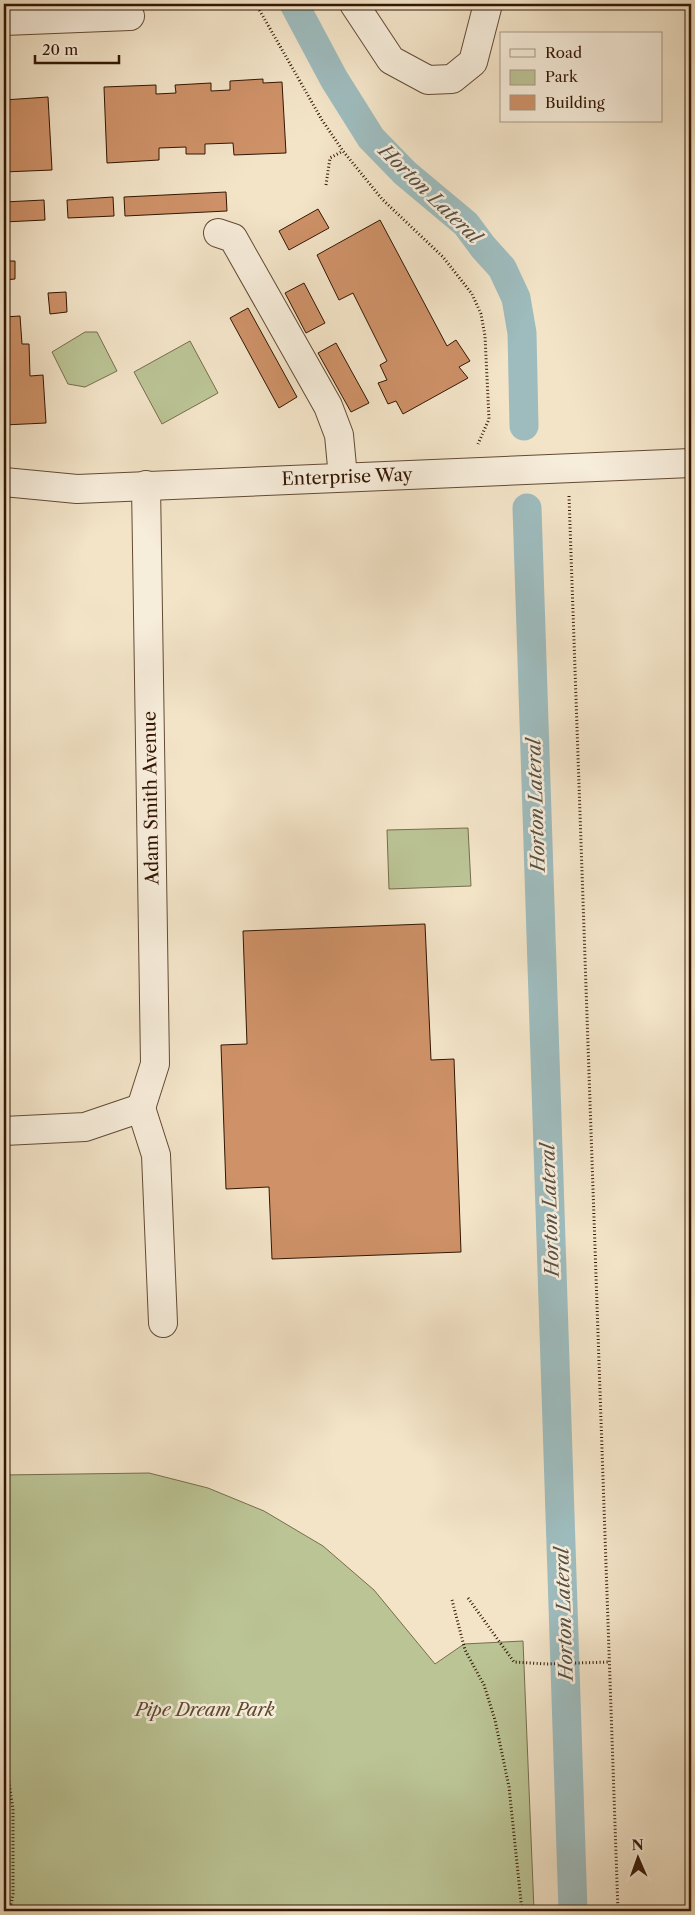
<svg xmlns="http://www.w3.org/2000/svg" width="695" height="1915" viewBox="0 0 695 1915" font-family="'Libre Caslon Text',serif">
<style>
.green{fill:#bbc495;stroke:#776d4c}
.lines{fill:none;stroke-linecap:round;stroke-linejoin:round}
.canal{stroke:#9ebcbe;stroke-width:29}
.building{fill:#ce9168;stroke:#331603}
.minor-casing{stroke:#634a34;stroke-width:30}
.path{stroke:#331603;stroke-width:3;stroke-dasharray:1 2.5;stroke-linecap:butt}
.minor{stroke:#f7eddb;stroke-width:28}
.labels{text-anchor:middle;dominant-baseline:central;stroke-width:5;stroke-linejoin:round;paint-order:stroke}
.street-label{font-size:18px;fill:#331603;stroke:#f7eddb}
.park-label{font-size:18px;font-style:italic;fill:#5c4a2f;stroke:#f7eddb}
.water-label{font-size:19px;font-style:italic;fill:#585044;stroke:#f7eddb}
</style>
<rect width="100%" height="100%" fill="#f3e4c8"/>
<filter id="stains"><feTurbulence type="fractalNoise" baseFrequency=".004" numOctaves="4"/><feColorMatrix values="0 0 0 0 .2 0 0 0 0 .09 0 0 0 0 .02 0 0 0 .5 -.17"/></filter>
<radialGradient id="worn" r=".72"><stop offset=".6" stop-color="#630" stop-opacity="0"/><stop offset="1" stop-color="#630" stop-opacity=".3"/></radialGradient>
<g class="green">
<path d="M85,332h12l20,39 -32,16 -17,-3 -16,-32z"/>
<path d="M190,341l28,52 -56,31 -28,-52z"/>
<path d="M468,828l3,58 -82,3 -2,-59z"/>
<path d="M149,1473l59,15 56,23 59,35 51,44 61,74 29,-20 59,-3 11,270h-530v-436z"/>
</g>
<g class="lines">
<g class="canal">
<path d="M294,4l40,75 37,59 34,35 61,51 17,23 19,21 14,30 6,35 2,93"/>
<path d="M527,508l46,1403"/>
</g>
</g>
<g class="building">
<path d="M361,4h54l-53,4z"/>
<path d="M263,79v4l19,-1 4,71 -52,2 -1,-12 -28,1v10h-19v-7l-27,1v12l-52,3 -3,-76 52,-2v9l20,-1 -1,-8 36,-2v8l19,-1v-9z"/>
<path d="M48,97l4,73 -48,2v-72z"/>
<path d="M226,192l1,19 -102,5 -1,-19z"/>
<path d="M113,197l1,19 -46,2 -1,-18z"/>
<path d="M44,200l1,20 -41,2v-20z"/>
<path d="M318,209l11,19 -40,22 -10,-19z"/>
<path d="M380,220l67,126 9,-6 14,21 -11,6 9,11 -65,36 -7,-13 -8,3 -10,-21 9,-3 -7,-15 7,-4 -34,-68 -14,7 -22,-45z"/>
<path d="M4,261h11v18l-11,1z"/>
<path d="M304,283l21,40 -19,10 -21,-40z"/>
<path d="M66,292l1,20 -17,2 -2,-21z"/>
<path d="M248,308l49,89 -18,11 -49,-90z"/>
<path d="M20,316l2,28h7l1,32 13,-1 3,48 -42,2v-108z"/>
<path d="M336,343l33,60 -18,9 -33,-59z"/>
<path d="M425,924l6,136 23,-1 7,193 -189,7 -3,-72 -43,2 -5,-144 26,-1 -4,-113z"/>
</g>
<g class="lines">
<defs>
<g id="minor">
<path d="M354,4l37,56 37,20 24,-1 21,-17 15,-58"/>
<path d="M4,21l126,-5"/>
<path d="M218,233l15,5 95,168 11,29 4,42"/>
<path d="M4,482l73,7 614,-26"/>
<path d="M141,1108l14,-44 -9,-579"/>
<path d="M141,1108l15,47 7,168"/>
<path d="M4,1131l81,-4 56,-19"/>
</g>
</defs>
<use href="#minor" class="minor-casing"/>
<g class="path">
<path d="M256,4l66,116 21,31 39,48 61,58 29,37 9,20 4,22 4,83 -11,25"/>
<path d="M326,185l4,-27 13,-7"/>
<path d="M569,496l49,1415"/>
<path d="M4,1555v44"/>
<path d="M468,1598l46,64 33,2 62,-2"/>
<path d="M452,1600l13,50 19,35 11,35 14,67 13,124"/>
<path d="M4,1656l4,33 -2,74 7,46v85l-3,17"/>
</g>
<use href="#minor" class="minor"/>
</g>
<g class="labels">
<g class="street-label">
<text transform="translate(347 477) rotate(-2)">Enterprise Way</text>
<text transform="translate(151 798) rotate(-91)">Adam Smith Avenue</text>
</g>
<g class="park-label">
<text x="205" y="1710">Pipe Dream Park</text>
</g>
<g class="water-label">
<text transform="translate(430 194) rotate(44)">Horton Lateral</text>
<text transform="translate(536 805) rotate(-92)">Horton Lateral</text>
<text transform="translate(550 1210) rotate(-92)">Horton Lateral</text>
<text transform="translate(564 1614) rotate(-92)">Horton Lateral</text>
</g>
</g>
<rect width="695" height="1915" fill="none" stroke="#f3e4c8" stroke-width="20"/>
<rect x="5" y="5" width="685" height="1905" fill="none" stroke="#331603" stroke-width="2.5"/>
<rect x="10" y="10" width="675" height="1895" fill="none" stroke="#331603"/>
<rect x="500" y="32" width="162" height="90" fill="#f7eddb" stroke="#a99785"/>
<rect x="510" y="49" width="25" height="8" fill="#f7eddb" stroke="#a99785"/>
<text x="545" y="58" font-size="15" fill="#331603">Road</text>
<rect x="510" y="70" width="25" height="15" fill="#bbc495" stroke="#a99785"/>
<text x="545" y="82" font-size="15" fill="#331603">Park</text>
<rect x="510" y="95" width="25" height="15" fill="#ce9168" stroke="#a99785"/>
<text x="545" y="108" font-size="15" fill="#331603">Building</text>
<g transform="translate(638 1858) rotate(358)" stroke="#f7eddb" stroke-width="4" paint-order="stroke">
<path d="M0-4L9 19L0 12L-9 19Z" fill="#331603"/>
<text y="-8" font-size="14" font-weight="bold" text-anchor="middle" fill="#331603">N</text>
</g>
<path d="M35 55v8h84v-8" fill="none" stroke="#331603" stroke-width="2.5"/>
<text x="42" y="55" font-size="15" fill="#331603" stroke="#f7eddb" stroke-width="4" paint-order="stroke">20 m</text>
<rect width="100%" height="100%" filter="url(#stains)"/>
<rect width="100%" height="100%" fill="url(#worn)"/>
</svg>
